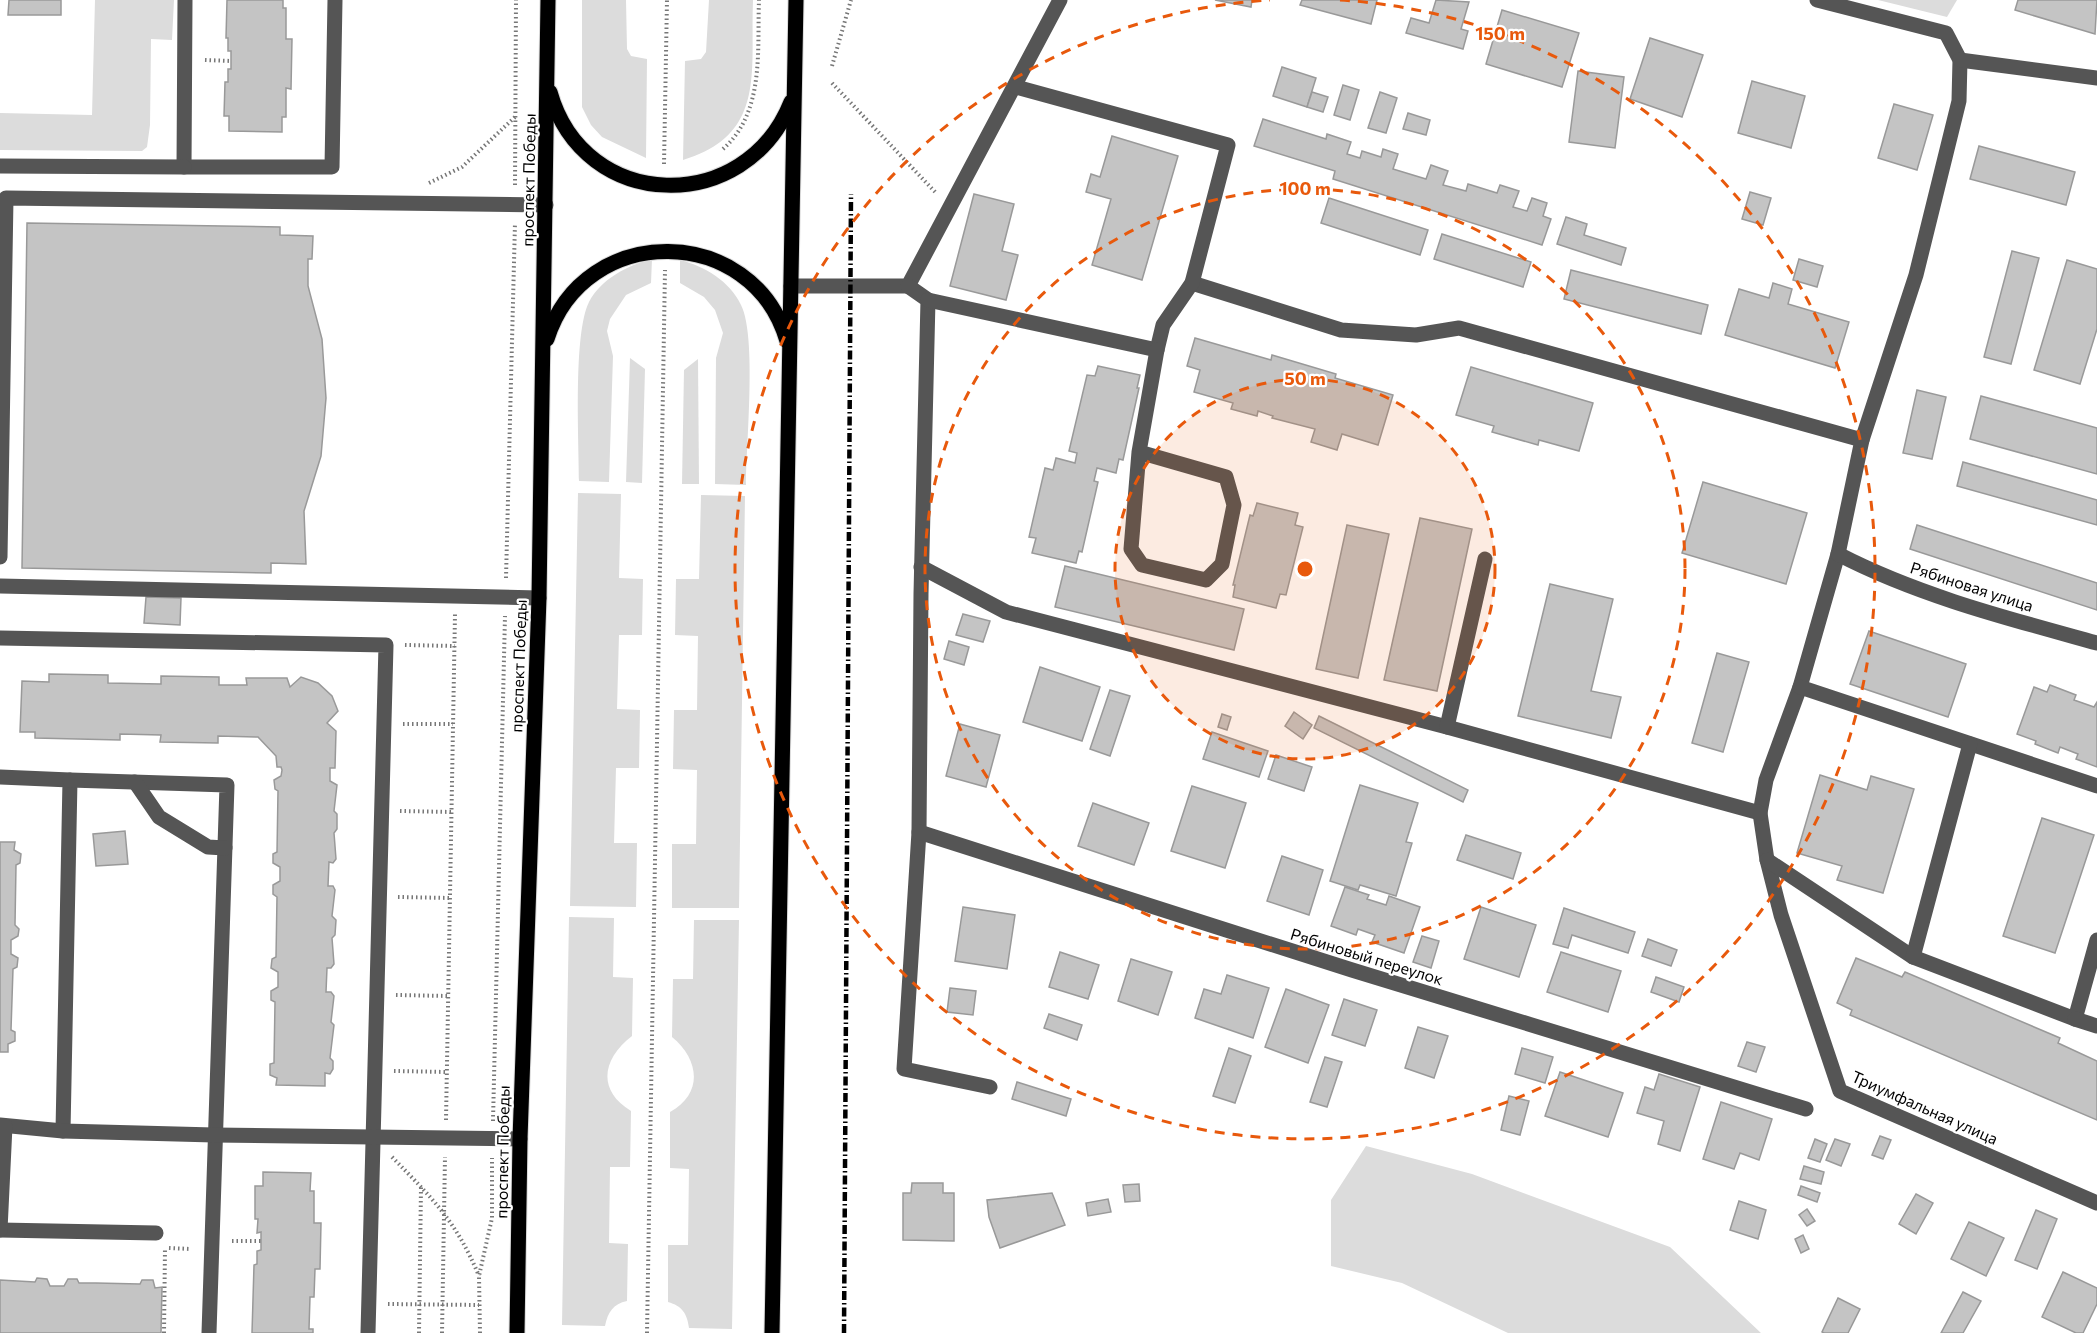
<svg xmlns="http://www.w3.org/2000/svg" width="2097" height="1333" viewBox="0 0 2097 1333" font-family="Commissioner,sans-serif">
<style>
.green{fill:#dcdcdc}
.building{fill:#c4c4c4;stroke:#999;stroke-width:1.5}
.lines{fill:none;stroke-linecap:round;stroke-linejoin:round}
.major-casing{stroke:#dbdbdb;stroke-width:17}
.path{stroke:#777;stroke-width:4;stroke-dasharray:1.5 3;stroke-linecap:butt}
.minor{stroke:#555;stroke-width:15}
.major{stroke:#000;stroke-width:15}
.rail{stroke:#000;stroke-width:4.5;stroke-dasharray:9 3 1.5 3;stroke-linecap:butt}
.ring{fill:none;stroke:#e8590c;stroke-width:3;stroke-dasharray:10 8}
.labels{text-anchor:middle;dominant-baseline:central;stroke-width:4.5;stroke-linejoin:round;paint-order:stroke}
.street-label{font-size:16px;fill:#000;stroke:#fff}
.centre{fill:#e8590c;stroke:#fff;stroke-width:3}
.ring-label{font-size:18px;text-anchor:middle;font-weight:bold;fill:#e8590c;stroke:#fff;stroke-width:4.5;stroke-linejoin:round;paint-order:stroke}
</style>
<rect width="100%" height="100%" fill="#fff"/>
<g class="green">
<path d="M95,0h79l-2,40 -21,-1 -1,86 -3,22 -5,4 -142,-1v-37l92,2z"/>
<path d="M582,0h44l1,49 4,7 16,3 -1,99 -44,-21 -11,-12 -9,-18z"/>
<path d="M709,0h44c-3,71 14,135 -70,160l2,-99 16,-2 5,-7z"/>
<path d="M1878,0h79l-10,17z"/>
<path d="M652,259l-1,24 -25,12 -16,24 -3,12 6,25 -4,126 -30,-1c0,-40 -6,-147 10,-179 12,-23 39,-37 63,-43z"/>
<path d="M680,260c24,6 50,21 61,45 16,32 5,139 5,180l-31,-1 1,-126 7,-25 -8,-23 -11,-13 -24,-14z"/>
<path d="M630,358l15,11 -3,114 -16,-1z"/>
<path d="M698,359l1,125h-17l2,-114z"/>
<path d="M578,493l43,1 -2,84 24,1 -1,56h-23l-2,74 23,1 -1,58h-23l-2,75h23l-1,64 -66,-1z"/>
<path d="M701,495l44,1 -6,412h-67v-64h24l1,-74 -24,-1 1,-59h23l1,-74 -23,-1 1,-56h23z"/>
<path d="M569,917l45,1 -1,59 20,1 -1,58c-29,22 -36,54 -1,75l-1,56h-20l-1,76 19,1 -1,57c-14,3 -19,11 -22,25l-43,-1z"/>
<path d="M694,920h45l-7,409 -43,-1c-2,-15 -7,-22 -21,-26v-57h20l1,-76 -19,-1v-56c34,-19 29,-53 2,-75l1,-58h20z"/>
<path d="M1366,1146l106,28 198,73 91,86h-253l-106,-50 -71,-17v-66z"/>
</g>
<g class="building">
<path d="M9,0h52v15h-53z"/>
<path d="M227,0h56v8h3v31h6l-1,50 -5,-1v29h-4v15l-53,-1v-15h-5l1,-34h3v-13h3v-18h-3v-13h-2z"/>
<path d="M1215,0h37l-1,7z"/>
<path d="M1302,0h75l-6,24 -71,-19z"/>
<path d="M1436,0l33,2 -8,27 7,2 -5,18 -57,-16 5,-15 18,5z"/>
<path d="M2018,0h79l-2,34 -80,-24z"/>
<path d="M1502,10l77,23 -17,54 -76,-23z"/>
<path d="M1650,38l53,17 -21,62 -52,-18z"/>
<path d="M1282,67l34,11 -9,29 -34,-11z"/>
<path d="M1578,71l46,6 -9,71 -46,-6z"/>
<path d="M1752,81l53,15 -14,52 -53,-15z"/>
<path d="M1343,85l16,5 -9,30 -16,-5z"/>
<path d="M1312,92l16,5 -5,15 -16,-5z"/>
<path d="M1380,92l17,6 -11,35 -18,-5z"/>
<path d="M1894,104l39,11 -16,55 -39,-12z"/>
<path d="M1408,113l22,7 -4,15 -23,-6z"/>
<path d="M1263,119l63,20 1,-5 24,8 -4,12 13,4 2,-7 19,6 2,-8 15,5 -5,15 33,10 5,-14 17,6 -5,14 23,6 2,-7 29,9 3,-8 19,6 -6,16 14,4 5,-13 15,5 -4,13 8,3 -9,26 -209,-66 2,-8 -81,-25z"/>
<path d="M1112,136l66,20 -36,124 -50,-15 19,-66 -25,-7 5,-18 9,3z"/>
<path d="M1979,146l96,26 -9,33 -96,-26z"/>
<path d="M1750,192l21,6 -8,27 -21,-6z"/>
<path d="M974,194l40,10 -12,47 16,4 -12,45 -56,-14z"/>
<path d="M1329,198l99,32 -8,25 -99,-32z"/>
<path d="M1566,217l21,7 -3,11 42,13 -5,17 -64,-21z"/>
<path d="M27,223l253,4v8l33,1 -1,23h-4v27l14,53 4,59 -5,58 -17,55 2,53 -35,-1v10l-249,-5z"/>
<path d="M1442,234l89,28 -8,25 -89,-28z"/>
<path d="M2012,251l27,7 -28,106 -27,-7z"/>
<path d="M1799,259l24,7 -6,21 -24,-7z"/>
<path d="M2067,260l30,9v60l-17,55 -46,-14z"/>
<path d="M1571,270l137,35 -7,29 -137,-35z"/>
<path d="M1773,283l19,6 -4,15 61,18 -14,46 -110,-33 14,-46 30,9z"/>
<path d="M1195,338l76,22 1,-5 64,19 -1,4 58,17 -15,50 -36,-11 -5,16 -26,-8 4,-13 -43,-11 1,-2 -15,-5 -1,5 -26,-7 2,-6 -39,-11 6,-22 -13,-4z"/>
<path d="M1098,366l42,9 -3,13h2l-16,72 -4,-1 -3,14 -19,-5 -3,13 4,1 -16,70 -3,-1 -3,12 -44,-10 4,-15 -7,-1 16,-69 8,2 3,-12 19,5 2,-10 -8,-2 18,-76 8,1z"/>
<path d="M1471,367l122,36 -14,48 -40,-11 -1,5 -46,-13 2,-6 -38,-11z"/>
<path d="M1917,390l29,7 -14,62 -29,-6z"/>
<path d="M1981,396l116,32v46l-127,-35z"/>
<path d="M1963,462l134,38v25l-140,-39z"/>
<path d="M1703,482l104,31 -21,71 -104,-31z"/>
<path d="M1257,503l41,10 -3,12 8,2 -17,68 -6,-1 -4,14 -43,-11 2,-12h-2l17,-70 3,1z"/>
<path d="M1420,518l52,11 -35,162 -53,-11z"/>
<path d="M1347,525l42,9 -31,144 -42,-9z"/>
<path d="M1917,525l180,58v27l-187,-61z"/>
<path d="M1065,566l179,43 -10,41 -179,-43z"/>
<path d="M1550,584l63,15 -22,92 30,6 -10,41 -93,-22z"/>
<path d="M146,597l35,1 -1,27 -36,-2z"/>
<path d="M963,614l27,7 -7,21 -27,-7z"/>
<path d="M1869,631l97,33 -18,53 -98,-33z"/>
<path d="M949,641l20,6 -5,18 -20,-6z"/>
<path d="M1717,653l32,9 -26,90 -31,-9z"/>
<path d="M1040,667l60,20 -18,54 -59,-19z"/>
<path d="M49,674l59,1v8l53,1v-8l58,1v8h28l-1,-7h41l3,9 11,-10 17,6 14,13 6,15 -11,12 9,8 -1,37h-5v13l7,4 -3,26 3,3v15l-3,4 2,26 -3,4 -4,-1 -1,24h5l2,4 -3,26 4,4 -1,15 -3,3 2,26 -3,4h-4l-1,24h5l3,4 -3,26 3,3 -4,33 3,3v8l-3,5 -5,-1v13l-49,-1 1,-7 -7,-3v-11l4,-1 1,-61 -4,-2v-9l7,-4v-15l-7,-4 1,-9 4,-2 1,-60 -4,-3v-9l7,-4v-14l-7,-4v-9l4,-2 1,-61 -3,-2 -1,-9 7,-4 1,-6 -1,-3h-4l-1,-11 -18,-19 -40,-1v7l-58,-1 1,-7 -41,-1v6l-85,-2v-6h-15l2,-51 27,1z"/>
<path d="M2050,685l26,10 -2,5 20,7 3,-5v65l-21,-8 2,-5 -18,-7 -2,6 -23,-9 1,-3 -19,-7 17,-47 13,5z"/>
<path d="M1110,690l20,6 -20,60 -20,-7z"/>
<path d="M1294,712l18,13 -9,14 -18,-13z"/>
<path d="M1222,714l9,3 -4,13 -9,-3z"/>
<path d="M1319,716l149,74 -5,12 -149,-74z"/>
<path d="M960,724l40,11 -14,52 -40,-11z"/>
<path d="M1212,732l56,19 -9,26 -56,-18z"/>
<path d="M1276,755l36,12 -8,24 -36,-12z"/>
<path d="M1820,775l47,15 4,-14 43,13 -31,104 -46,-13 5,-14 -45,-13z"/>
<path d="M1360,785l58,18 -12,39 6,1 -16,53 -36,-11 -2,5 -28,-9z"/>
<path d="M1192,786l54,17 -21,65 -54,-17z"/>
<path d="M1093,803l56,20 -15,42 -56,-19z"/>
<path d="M2042,818l52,17 -39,118 -52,-17z"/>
<path d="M125,831l3,33 -32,2 -3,-32z"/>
<path d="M1466,835l55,18 -8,26 -56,-19z"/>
<path d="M0,842h15l-1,8 7,4 -1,9 -4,2 -1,60 4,4 -1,7 -7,4v14l7,4 -1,9 -4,2 -2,61 4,2v9l-7,3v8h-8z"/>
<path d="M1282,856l41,14 -14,45 -42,-14z"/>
<path d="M1345,887l24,8 -2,4 19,6 3,-9 31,11 -16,46 -32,-11 3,-7 -17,-6 -2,6 -25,-9z"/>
<path d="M963,907l52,8 -8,54 -52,-8z"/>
<path d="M1481,907l55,18 -17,52 -55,-18z"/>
<path d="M1564,908l71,24 -7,21 -56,-18 -4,13 -15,-4z"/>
<path d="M1422,936l17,5 -8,27 -18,-6z"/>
<path d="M1648,939l29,11 -6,16 -29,-10z"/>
<path d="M1060,952l39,13 -11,34 -39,-12z"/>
<path d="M1561,952l60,19 -13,41 -61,-20z"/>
<path d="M1856,958l46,19 3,-5 155,66 -2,5 39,18v59l-247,-105 2,-5 -15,-7z"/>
<path d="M1131,959l41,13 -14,43 -40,-14z"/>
<path d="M1227,975l42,13 -16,50 -58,-20 9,-29 17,5z"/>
<path d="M1656,977l28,10 -5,15 -28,-10z"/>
<path d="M950,988l26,3 -3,24 -26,-3z"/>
<path d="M1286,989l43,16 -21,58 -43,-16z"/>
<path d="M1344,999l33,11 -12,36 -33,-11z"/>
<path d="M1049,1014l33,11 -5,15 -33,-12z"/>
<path d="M1418,1027l30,9 -14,42 -29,-10z"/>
<path d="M1747,1042l18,5 -9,25 -18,-6z"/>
<path d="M1229,1048l22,8 -16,47 -22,-7z"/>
<path d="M1522,1048l31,9 -8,26 -30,-9z"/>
<path d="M1325,1057l17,5 -15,45 -17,-5z"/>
<path d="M1560,1072l63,21 -15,44 -63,-21z"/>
<path d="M1659,1074l41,13 -20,64 -22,-7 6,-23 -27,-8 8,-26 9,3z"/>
<path d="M1017,1082l54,17 -5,17 -54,-17z"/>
<path d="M1509,1096l20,5 -9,34 -19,-5z"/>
<path d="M1721,1102l51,17 -13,41 -19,-7 -6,16 -31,-10z"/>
<path d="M1880,1136l11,4 -8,19 -11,-4z"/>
<path d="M1815,1139l12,5 -7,18 -12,-4z"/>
<path d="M1835,1139l15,5 -9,22 -15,-6z"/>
<path d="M1804,1166l20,6 -3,12 -21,-5z"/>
<path d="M263,1172l48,1 -1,18h4v32h7l-1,46h-5l-1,28h-4l-1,32h4v4h-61l2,-68 3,-1v-13l4,-1v-18l-4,1 1,-14h-3v-33h8z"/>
<path d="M912,1183h31v10h11v48l-51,-1v-47h8z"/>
<path d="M1139,1184l1,17 -15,1 -2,-17z"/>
<path d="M1801,1186l19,7 -3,9 -19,-7z"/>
<path d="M1052,1193l13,32 -65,23 -11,-31 -2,-17z"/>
<path d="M1916,1194l17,9 -17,31 -17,-10z"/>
<path d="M1108,1199l3,13 -23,4 -2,-13z"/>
<path d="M1739,1201l27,9 -8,29 -28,-9z"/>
<path d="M1807,1209l8,12 -8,5 -8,-11z"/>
<path d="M2036,1210l21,9 -20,50 -22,-9z"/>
<path d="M1969,1222l35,16 -18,38 -35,-17z"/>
<path d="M1803,1235l6,14 -8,4 -6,-14z"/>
<path d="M2063,1272l34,16v16l-14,29h-7l-34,-16z"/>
<path d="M37,1278l10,1 3,7h14l4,-7h9l2,4h17l44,1 2,-4h11l2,8 7,-1 -1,46h-161v-53l35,2z"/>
<path d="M1963,1292l18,9 -18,32h-22z"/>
<path d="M1838,1298l22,11 -12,24h-24l-2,-1z"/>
</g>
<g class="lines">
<defs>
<g id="major">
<path d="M550,92c34,121 196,124 241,10"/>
<path d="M547,339c37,-118 206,-116 240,2"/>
<path d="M517,1333l3,-194 19,-541 9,-598"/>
<path d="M772,1333l24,-1333"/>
</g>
</defs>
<use href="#major" class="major-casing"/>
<g class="path">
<path d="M205,60l26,1"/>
<path d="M832,66l19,-66"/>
<path d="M832,83l105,111"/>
<path d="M723,149c42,-37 34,-99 36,-149"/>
<path d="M664,164l3,-164"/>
<path d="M429,183l33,-16 53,-50"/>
<path d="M515,185l1,-185"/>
<path d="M506,578l9,-355"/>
<path d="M405,645l50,1"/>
<path d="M403,724h50"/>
<path d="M400,811l52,1"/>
<path d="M398,897l52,1"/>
<path d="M396,995l52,1"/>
<path d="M394,1071l53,1"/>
<path d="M446,1120l9,-506"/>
<path d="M493,1121l12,-505"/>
<path d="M392,1157c41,42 64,64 87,119"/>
<path d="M232,1241h29"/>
<path d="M169,1248l22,1"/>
<path d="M388,1304l91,1"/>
<path d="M164,1333l1,-85"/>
<path d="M419,1333l2,-146"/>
<path d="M442,1333l3,-176"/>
<path d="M480,1333l-1,-57 13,-58v-60"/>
<path d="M647,1333l18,-1063"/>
</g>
<g class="minor">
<path d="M185,0l-1,167h148l3,-167"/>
<path d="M1817,0l129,33 14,27 -1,41 -43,174 -54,165 -24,114 -38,133 -34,93 -6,33 7,47 14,55 59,176 257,112"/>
<path d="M1960,60l137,18"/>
<path d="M0,166l184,1"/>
<path d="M1192,283l149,47 75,5 43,-7 403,112"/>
<path d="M791,286h117l152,-286"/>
<path d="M908,286l20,14 -7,294 -2,238 -15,237 86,18"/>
<path d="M928,300l229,50 6,-25 29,-42 36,-138 -212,-58"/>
<path d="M1139,452l87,25 8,28 -12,59 -16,16 -64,-15 -11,-16 8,-97 18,-102"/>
<path d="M1838,554c81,42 172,65 259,89"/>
<path d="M0,557l6,-359 540,7"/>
<path d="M921,567l85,45 441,115 313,86"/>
<path d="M0,586l539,12"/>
<path d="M0,638l386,7 -18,688"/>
<path d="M1800,687l297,99"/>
<path d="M1447,727l38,-168"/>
<path d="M0,777l70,3 -7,351"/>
<path d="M70,780l157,5 -18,548"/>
<path d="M135,782l24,35 49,30 17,1"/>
<path d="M919,832l433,138 454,139"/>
<path d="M1767,860l146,97 162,62 22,-79"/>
<path d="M1913,957l57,-213"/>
<path d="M2075,1019l22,7"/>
<path d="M0,1125l63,6 151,4 306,4"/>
<path d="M0,1230l156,3"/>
<path d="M0,1230l5,-104"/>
</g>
<use href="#major" class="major"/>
<path class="rail" d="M844,1333l7,-1139"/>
</g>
<circle cx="1305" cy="569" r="190" fill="#e8590c" fill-opacity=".12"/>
<g class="ring">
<circle cx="1305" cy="569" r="190"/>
<circle cx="1305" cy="569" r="380"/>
<path d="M1340 0A570 570 0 1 1 1270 0"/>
</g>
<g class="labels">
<g class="street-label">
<text transform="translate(528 180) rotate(-89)">проспект Победы</text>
<text transform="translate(1972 586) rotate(18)">Рябиновая улица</text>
<text transform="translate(518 666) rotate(-88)">проспект Победы</text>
<text transform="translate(1367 956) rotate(17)">Рябиновый переулок</text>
<text transform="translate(1925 1107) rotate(24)">Триумфальная улица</text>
<text transform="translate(502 1152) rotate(-89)">проспект Победы</text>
</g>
</g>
<circle cx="1305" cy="569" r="9" class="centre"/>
<g class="ring-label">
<text x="1500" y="40">150 m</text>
<text x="1305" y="195">100 m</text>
<text x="1305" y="385">50 m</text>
</g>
</svg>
